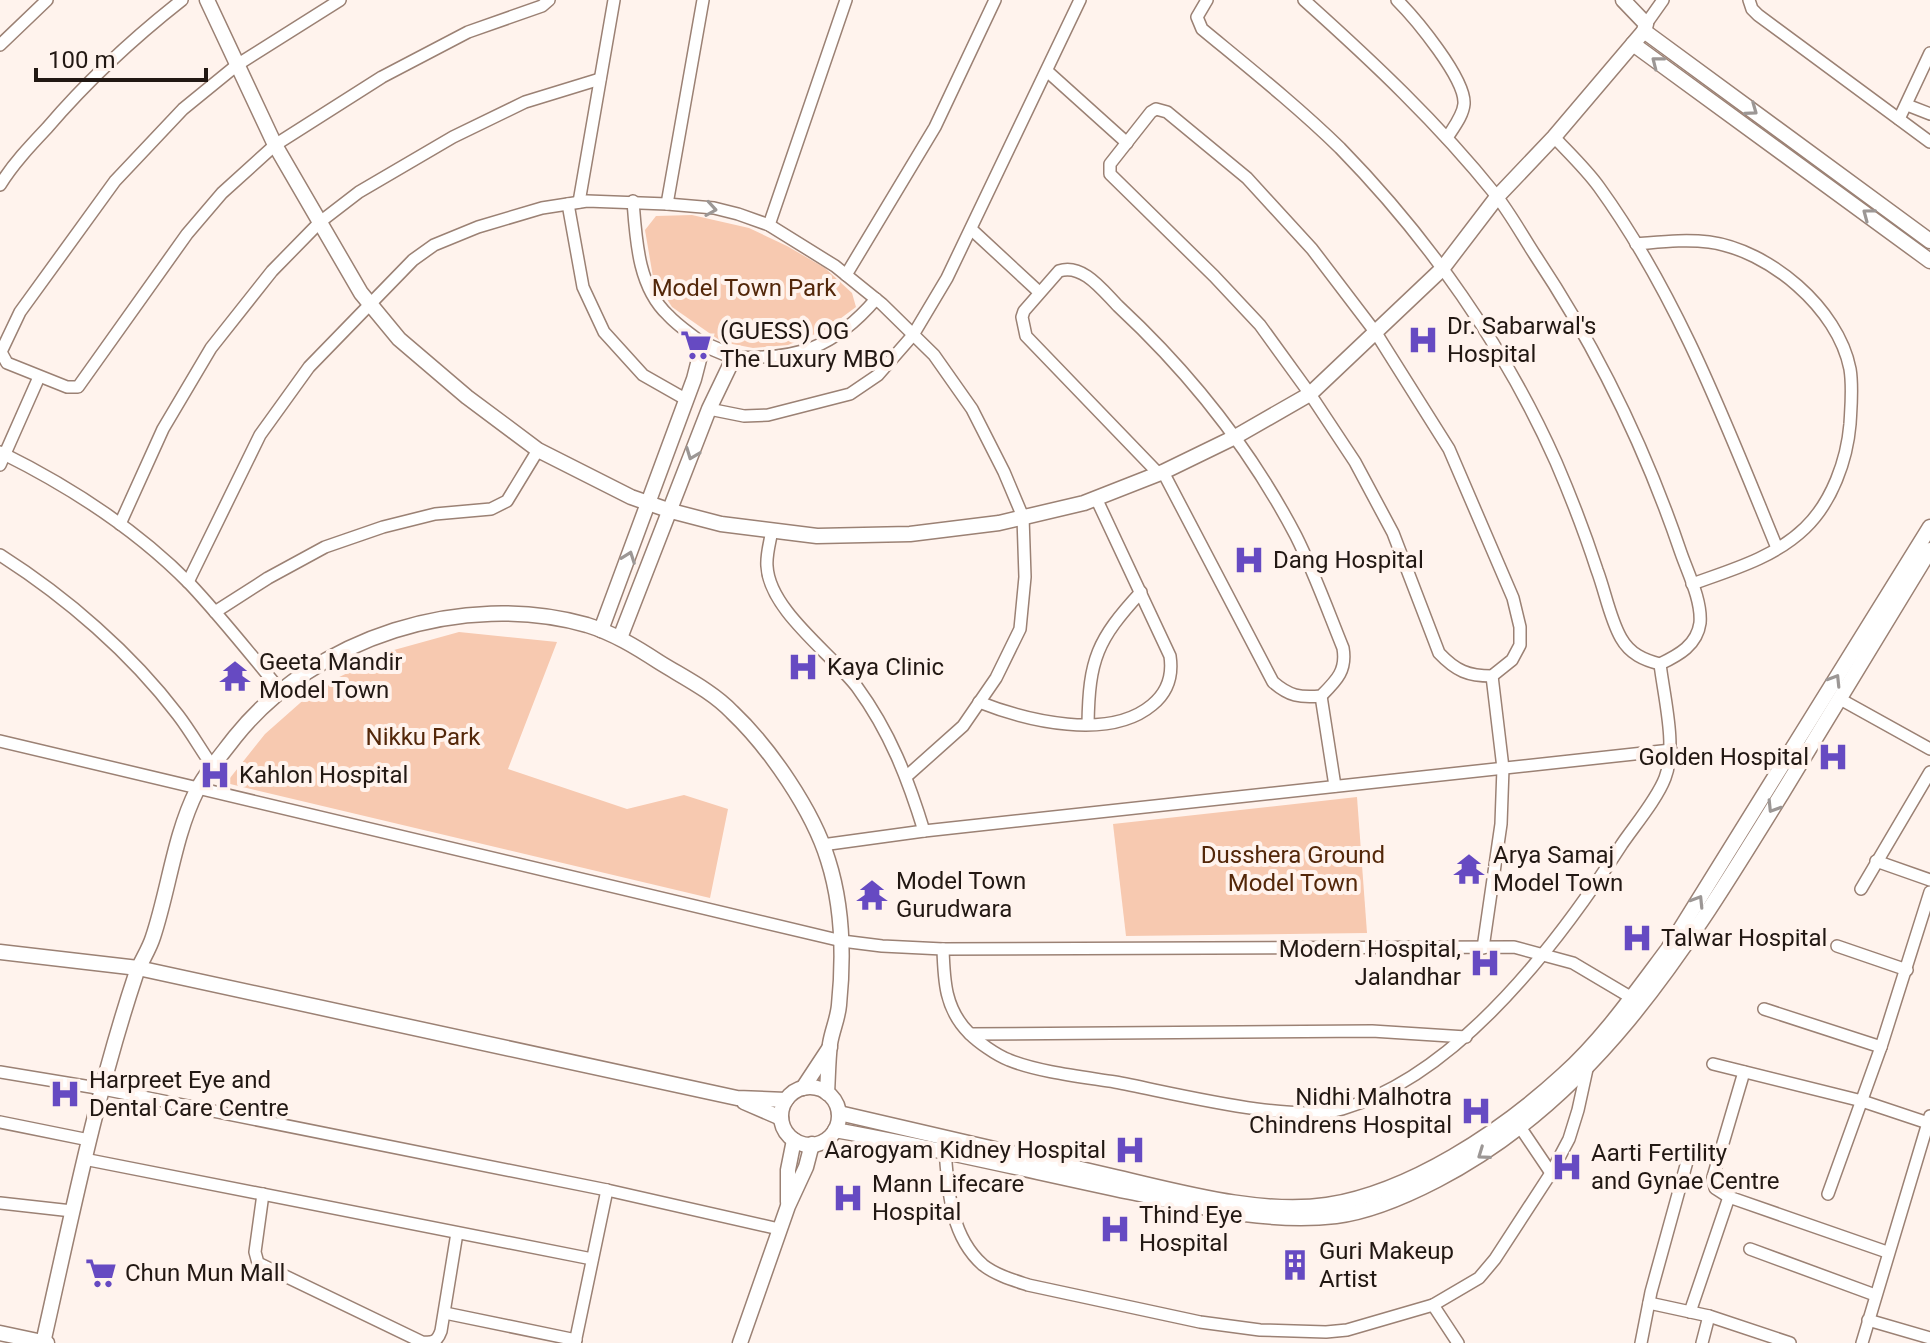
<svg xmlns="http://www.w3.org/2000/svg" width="1930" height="1343" viewBox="0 0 1930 1343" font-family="Roboto,sans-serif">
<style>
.green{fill:#f7c9b0}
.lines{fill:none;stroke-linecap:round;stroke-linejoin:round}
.minor-casing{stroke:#9b8174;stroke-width:14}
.tertiary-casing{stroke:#9b8174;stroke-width:17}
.minor{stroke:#fff;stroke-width:11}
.tertiary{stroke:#fff;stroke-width:14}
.oneway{stroke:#9c9795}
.labels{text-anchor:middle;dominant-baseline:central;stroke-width:8;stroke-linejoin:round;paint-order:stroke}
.park-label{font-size:24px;fill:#532709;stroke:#fff3ed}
.poi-label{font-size:24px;fill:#221813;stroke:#fff3ed;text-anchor:start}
</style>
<rect width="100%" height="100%" fill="#fff3ed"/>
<g class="green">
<path d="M692,215l57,13 38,18 38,22 27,25 4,14 -31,23 -37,15 -35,3 -31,-6 -50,-35 -19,-30 -8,-47 11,-14z"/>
<path d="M459,632l98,10 -49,127 119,40 57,-14 44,14 -18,89 -484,-115 39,-49 52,-46 77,-38z"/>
<path d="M1357,797l10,136 -241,3 -13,-112z"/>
</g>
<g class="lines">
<defs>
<g id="minor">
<path d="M340,0l-103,65 -54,44 -68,72 -95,131 -19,40 6,11 60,24h11l109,-153 35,-41 53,-48 107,-68 86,-45 74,-26 7,-6"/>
<path d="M1207,0l-10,17 5,12c46,38 95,77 138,119 88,90 165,199 216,314 15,35 29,71 41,108 8,21 13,49 24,68 9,16 23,22 39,26 19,-9 37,-19 40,-41 2,-22 -12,-50 -19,-70 -36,-106 -84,-205 -146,-298 -13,-20 -25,-42 -40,-61 -57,-71 -123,-133 -191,-194"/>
<path d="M1397,0c18,18 69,79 67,104 -1,12 -11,24 -17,34"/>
<path d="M1749,0l3,9 6,6 172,127"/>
<path d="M1646,24l17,-24"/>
<path d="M0,45l47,-45"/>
<path d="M1047,71l80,72"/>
<path d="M1907,105l23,9"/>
<path d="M1156,109l11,3 80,66 65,71 64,84 73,116 64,149 7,29v18l-8,15 -20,16c-24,0 -36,-5 -53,-23l-46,-120 -38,-71 -45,-68 -50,-69 -46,-49 -104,-102v-10l41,-52z"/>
<path d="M1899,119l31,-66"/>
<path d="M1554,137c15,16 32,32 45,50 79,109 127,237 178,361"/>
<path d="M0,185c13,-21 30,-39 47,-57 42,-49 84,-88 135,-128"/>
<path d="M633,201c3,39 5,86 35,114 10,11 23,19 35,29"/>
<path d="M579,202l35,-202"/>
<path d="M568,204l15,83 21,45 39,43 44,25"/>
<path d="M667,204l36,-204"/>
<path d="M769,225l77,-225"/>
<path d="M971,229l68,63"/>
<path d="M1636,244c25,-2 48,-5 73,-2 60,8 129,66 141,127 3,18 1,37 0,55 -3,36 -18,78 -45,104 -31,30 -74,42 -113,56"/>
<path d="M846,275l89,-148 60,-127"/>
<path d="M734,357c63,3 100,-9 142,-58"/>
<path d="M709,409l35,7 24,-1 82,-21 28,-19 35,-40 34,-57 133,-278"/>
<path d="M0,452c69,34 136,77 190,132 32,34 61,71 91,107"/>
<path d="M0,465l39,-88"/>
<path d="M1159,474l-133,-138 -4,-19 2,-6 35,-40c24,-8 44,20 59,35 71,66 133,144 178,230 18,36 32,75 47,112 4,23 -7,33 -22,48 -21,2 -32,0 -48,-14l-110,-210"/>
<path d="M120,524l43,-95 48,-81 61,-77 48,-49 39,-30 94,-55 72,-35 75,-23"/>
<path d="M772,530c-2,12 -6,25 -5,36 2,44 65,88 90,121 33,45 51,92 67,144"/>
<path d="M0,555c66,42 131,98 178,160 13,17 23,35 35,52"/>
<path d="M188,582l72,-147 49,-68 104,-107 21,-15 44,-18 64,-19 45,-7 80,3 47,4 24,6 31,11 66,41 47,38 52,51 38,54 32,63 19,45 2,60 -5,52 -24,49 -33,48 -56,50"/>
<path d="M215,612l53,-34 57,-31 58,-20 52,-13 56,-5 16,-8 31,-51"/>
<path d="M1321,696l14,90"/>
<path d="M1840,699l90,50"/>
<path d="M979,702c48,19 130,39 173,3 16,-13 21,-29 18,-49l-74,-158"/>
<path d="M1088,724c1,-65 9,-84 53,-132"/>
<path d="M0,741l842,200 40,5 61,3 571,-2 59,16 59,35"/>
<path d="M822,845l102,-14 747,-81"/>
<path d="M1876,861l54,19"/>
<path d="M1861,889l69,-117"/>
<path d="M1837,946l70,24"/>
<path d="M1483,948l18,-124 2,-56 -11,-92"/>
<path d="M943,949c1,32 2,60 26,84 9,9 27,22 40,27 29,12 75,17 106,22 55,10 177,42 227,27 117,-34 217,-167 280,-265 13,-19 35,-45 43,-66 12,-31 -1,-81 -5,-114"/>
<path d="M1764,1009l117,38"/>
<path d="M970,1034l402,-3 94,6"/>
<path d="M1713,1064l149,37 66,22"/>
<path d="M0,1072l103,17 504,101 172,39"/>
<path d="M0,1122l89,18"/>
<path d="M1520,1127l31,46"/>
<path d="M945,1150c3,39 5,86 38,115 13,10 30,15 45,20l172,37 60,8 66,2 21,-2 86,-25 46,-27 16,-19 56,-86 18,-34 9,-29 9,-41"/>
<path d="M84,1159l508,100"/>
<path d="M263,1194l-8,58 3,11 164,79c11,1 15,0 19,-11l16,-98"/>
<path d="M1828,1194l53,-147 49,-155"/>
<path d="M1729,1197l-14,-9 -2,-11 31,-105"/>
<path d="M0,1203l72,8"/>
<path d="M1750,1249l125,46"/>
<path d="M1649,1303l60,13 81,27"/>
<path d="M1433,1305l25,38"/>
<path d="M1690,1312l39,-115 158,55"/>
<path d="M445,1313l131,27"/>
<path d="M1868,1320l62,18"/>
<path d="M575,1343l32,-153"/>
<path d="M1641,1343l10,-51 37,-134"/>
<path d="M1702,1343l7,-27"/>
<path d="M1862,1343l68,-227"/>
</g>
<g id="tertiary">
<path d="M207,0l68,145 86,148 38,46 68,58 71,53 93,47 40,14 50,13 96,12 93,-2 89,-11 85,-20 79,-31 72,-35 75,-43 132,-125 55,-72 57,-60 90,-106 2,-7 -23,-24"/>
<path d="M1644,31l286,210"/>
<path d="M1633,44l297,217"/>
<path d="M601,630l93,-251 9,-35 31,13 -25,52 -89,229"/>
<path d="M0,952l138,16 599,130 49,2"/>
<circle cx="810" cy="1116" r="29"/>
<path d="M803,1088l27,-41"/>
<path d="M744,1102l37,16"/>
<path d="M839,1113c91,21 181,42 272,63 66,15 148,39 216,29 83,-13 174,-73 236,-130 40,-36 72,-82 105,-126l262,-422"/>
<path d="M835,1130c99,18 196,41 295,62 66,14 137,32 206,24 33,-4 72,-21 101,-36 162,-84 251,-235 344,-385 50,-82 100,-164 149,-245"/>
<path d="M788,1202v-32l6,-30"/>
<path d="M0,1333l47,10"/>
<path d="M43,1343c28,-124 53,-249 93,-369 5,-13 13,-24 17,-37 16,-48 21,-101 44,-147 10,-19 25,-36 38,-53 80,-100 228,-147 352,-112 26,8 49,22 72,37 24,15 53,29 73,50 38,36 81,99 96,148 15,47 16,96 11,145 -1,13 -7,26 -9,39 -2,16 -2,33 -3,49"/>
<path d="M740,1343l48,-137 18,-39 6,-23"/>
</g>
</defs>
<use href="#minor" class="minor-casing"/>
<use href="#tertiary" class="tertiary-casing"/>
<use href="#minor" class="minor"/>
<use href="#tertiary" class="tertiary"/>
</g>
<defs><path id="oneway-chevron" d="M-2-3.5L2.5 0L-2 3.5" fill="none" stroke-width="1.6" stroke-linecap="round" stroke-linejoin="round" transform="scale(2)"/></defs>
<g class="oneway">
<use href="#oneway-chevron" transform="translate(1657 62) rotate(-142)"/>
<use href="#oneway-chevron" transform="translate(1752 110) rotate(36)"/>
<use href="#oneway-chevron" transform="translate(711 209) rotate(9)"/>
<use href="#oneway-chevron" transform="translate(1868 214) rotate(-143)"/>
<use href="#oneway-chevron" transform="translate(692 454) rotate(111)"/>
<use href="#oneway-chevron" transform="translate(629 557) rotate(-70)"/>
<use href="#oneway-chevron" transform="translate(1835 680) rotate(-58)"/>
<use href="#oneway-chevron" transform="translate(1773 807) rotate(122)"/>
<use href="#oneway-chevron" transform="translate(1698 901) rotate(-58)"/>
<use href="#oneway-chevron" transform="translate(1483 1154) rotate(145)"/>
</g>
<defs>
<symbol id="hospital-bare" viewBox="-9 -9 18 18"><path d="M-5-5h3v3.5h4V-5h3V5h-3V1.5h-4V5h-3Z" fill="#664ac2" stroke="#fff3ed" stroke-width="2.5" paint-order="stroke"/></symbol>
<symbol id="supermarket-bare" viewBox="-9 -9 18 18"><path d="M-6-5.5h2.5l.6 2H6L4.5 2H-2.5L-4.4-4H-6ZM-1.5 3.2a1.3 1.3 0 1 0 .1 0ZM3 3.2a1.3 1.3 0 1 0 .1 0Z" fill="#664ac2" stroke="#fff3ed" stroke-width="2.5" paint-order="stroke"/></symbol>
<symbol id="temple-bare" viewBox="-9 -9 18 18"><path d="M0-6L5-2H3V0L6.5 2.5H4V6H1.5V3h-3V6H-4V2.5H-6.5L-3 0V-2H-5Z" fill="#664ac2" stroke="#fff3ed" stroke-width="2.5" paint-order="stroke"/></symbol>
<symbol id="building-bare" viewBox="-9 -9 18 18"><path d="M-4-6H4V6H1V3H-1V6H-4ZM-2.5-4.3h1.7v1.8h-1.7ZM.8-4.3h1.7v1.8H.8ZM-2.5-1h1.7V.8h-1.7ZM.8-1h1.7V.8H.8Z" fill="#664ac2" stroke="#fff3ed" stroke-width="2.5" paint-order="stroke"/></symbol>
</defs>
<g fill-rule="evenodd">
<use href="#hospital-bare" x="1401" y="318" width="44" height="44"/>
<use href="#supermarket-bare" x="674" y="323" width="44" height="44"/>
<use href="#hospital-bare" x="1227" y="538" width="44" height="44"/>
<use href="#hospital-bare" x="781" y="645" width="44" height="44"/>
<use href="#temple-bare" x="213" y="654" width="44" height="44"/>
<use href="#hospital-bare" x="1811" y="735" width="44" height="44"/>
<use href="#hospital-bare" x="193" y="753" width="44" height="44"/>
<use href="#temple-bare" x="1447" y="847" width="44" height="44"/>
<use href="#temple-bare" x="850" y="873" width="44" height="44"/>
<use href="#hospital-bare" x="1615" y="916" width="44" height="44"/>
<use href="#hospital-bare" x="1463" y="941" width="44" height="44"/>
<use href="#hospital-bare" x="43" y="1072" width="44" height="44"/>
<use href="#hospital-bare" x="1454" y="1089" width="44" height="44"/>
<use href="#hospital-bare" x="1108" y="1128" width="44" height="44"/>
<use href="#hospital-bare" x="1545" y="1145" width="44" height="44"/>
<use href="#hospital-bare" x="826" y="1176" width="44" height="44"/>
<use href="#hospital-bare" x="1093" y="1207" width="44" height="44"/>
<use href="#building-bare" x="1273" y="1243" width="44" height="44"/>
<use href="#supermarket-bare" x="79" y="1251" width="44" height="44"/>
</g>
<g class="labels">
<g class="park-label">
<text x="744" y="288">Model Town Park</text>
<text x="423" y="737">Nikku Park</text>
<text x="1293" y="855">Dusshera Ground<tspan x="1293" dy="28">Model Town</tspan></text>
</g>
<g class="poi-label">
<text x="1447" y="326">Dr. Sabarwal's<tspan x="1447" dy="28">Hospital</tspan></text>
<text x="720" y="331">(GUESS) OG<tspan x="720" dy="28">The Luxury MBO</tspan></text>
<text x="1273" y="560">Dang Hospital</text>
<text x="259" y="662">Geeta Mandir<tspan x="259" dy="28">Model Town</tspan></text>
<text x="827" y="667">Kaya Clinic</text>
<text x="1809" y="757" text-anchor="end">Golden Hospital</text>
<text x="239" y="775">Kahlon Hospital</text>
<text x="1493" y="855">Arya Samaj<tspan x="1493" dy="28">Model Town</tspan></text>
<text x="896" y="881">Model Town<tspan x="896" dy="28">Gurudwara</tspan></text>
<text x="1661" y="938">Talwar Hospital</text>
<text x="1461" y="949" text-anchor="end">Modern Hospital,<tspan x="1461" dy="28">Jalandhar</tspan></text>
<text x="89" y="1080">Harpreet Eye and<tspan x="89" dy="28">Dental Care Centre</tspan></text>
<text x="1452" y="1097" text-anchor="end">Nidhi Malhotra<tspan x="1452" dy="28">Chindrens Hospital</tspan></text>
<text x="1106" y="1150" text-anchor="end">Aarogyam Kidney Hospital</text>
<text x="1591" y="1153">Aarti Fertility<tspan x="1591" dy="28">and Gynae Centre</tspan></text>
<text x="872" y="1184">Mann Lifecare<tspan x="872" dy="28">Hospital</tspan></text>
<text x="1139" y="1215">Thind Eye<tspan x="1139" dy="28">Hospital</tspan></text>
<text x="1319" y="1251">Guri Makeup<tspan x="1319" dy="28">Artist</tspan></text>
<text x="125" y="1273">Chun Mun Mall</text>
</g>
</g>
<path d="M36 68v12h170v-12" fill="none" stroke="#221813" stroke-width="4"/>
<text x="48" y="68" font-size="24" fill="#221813" stroke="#fff3ed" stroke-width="6" paint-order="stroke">100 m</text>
</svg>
